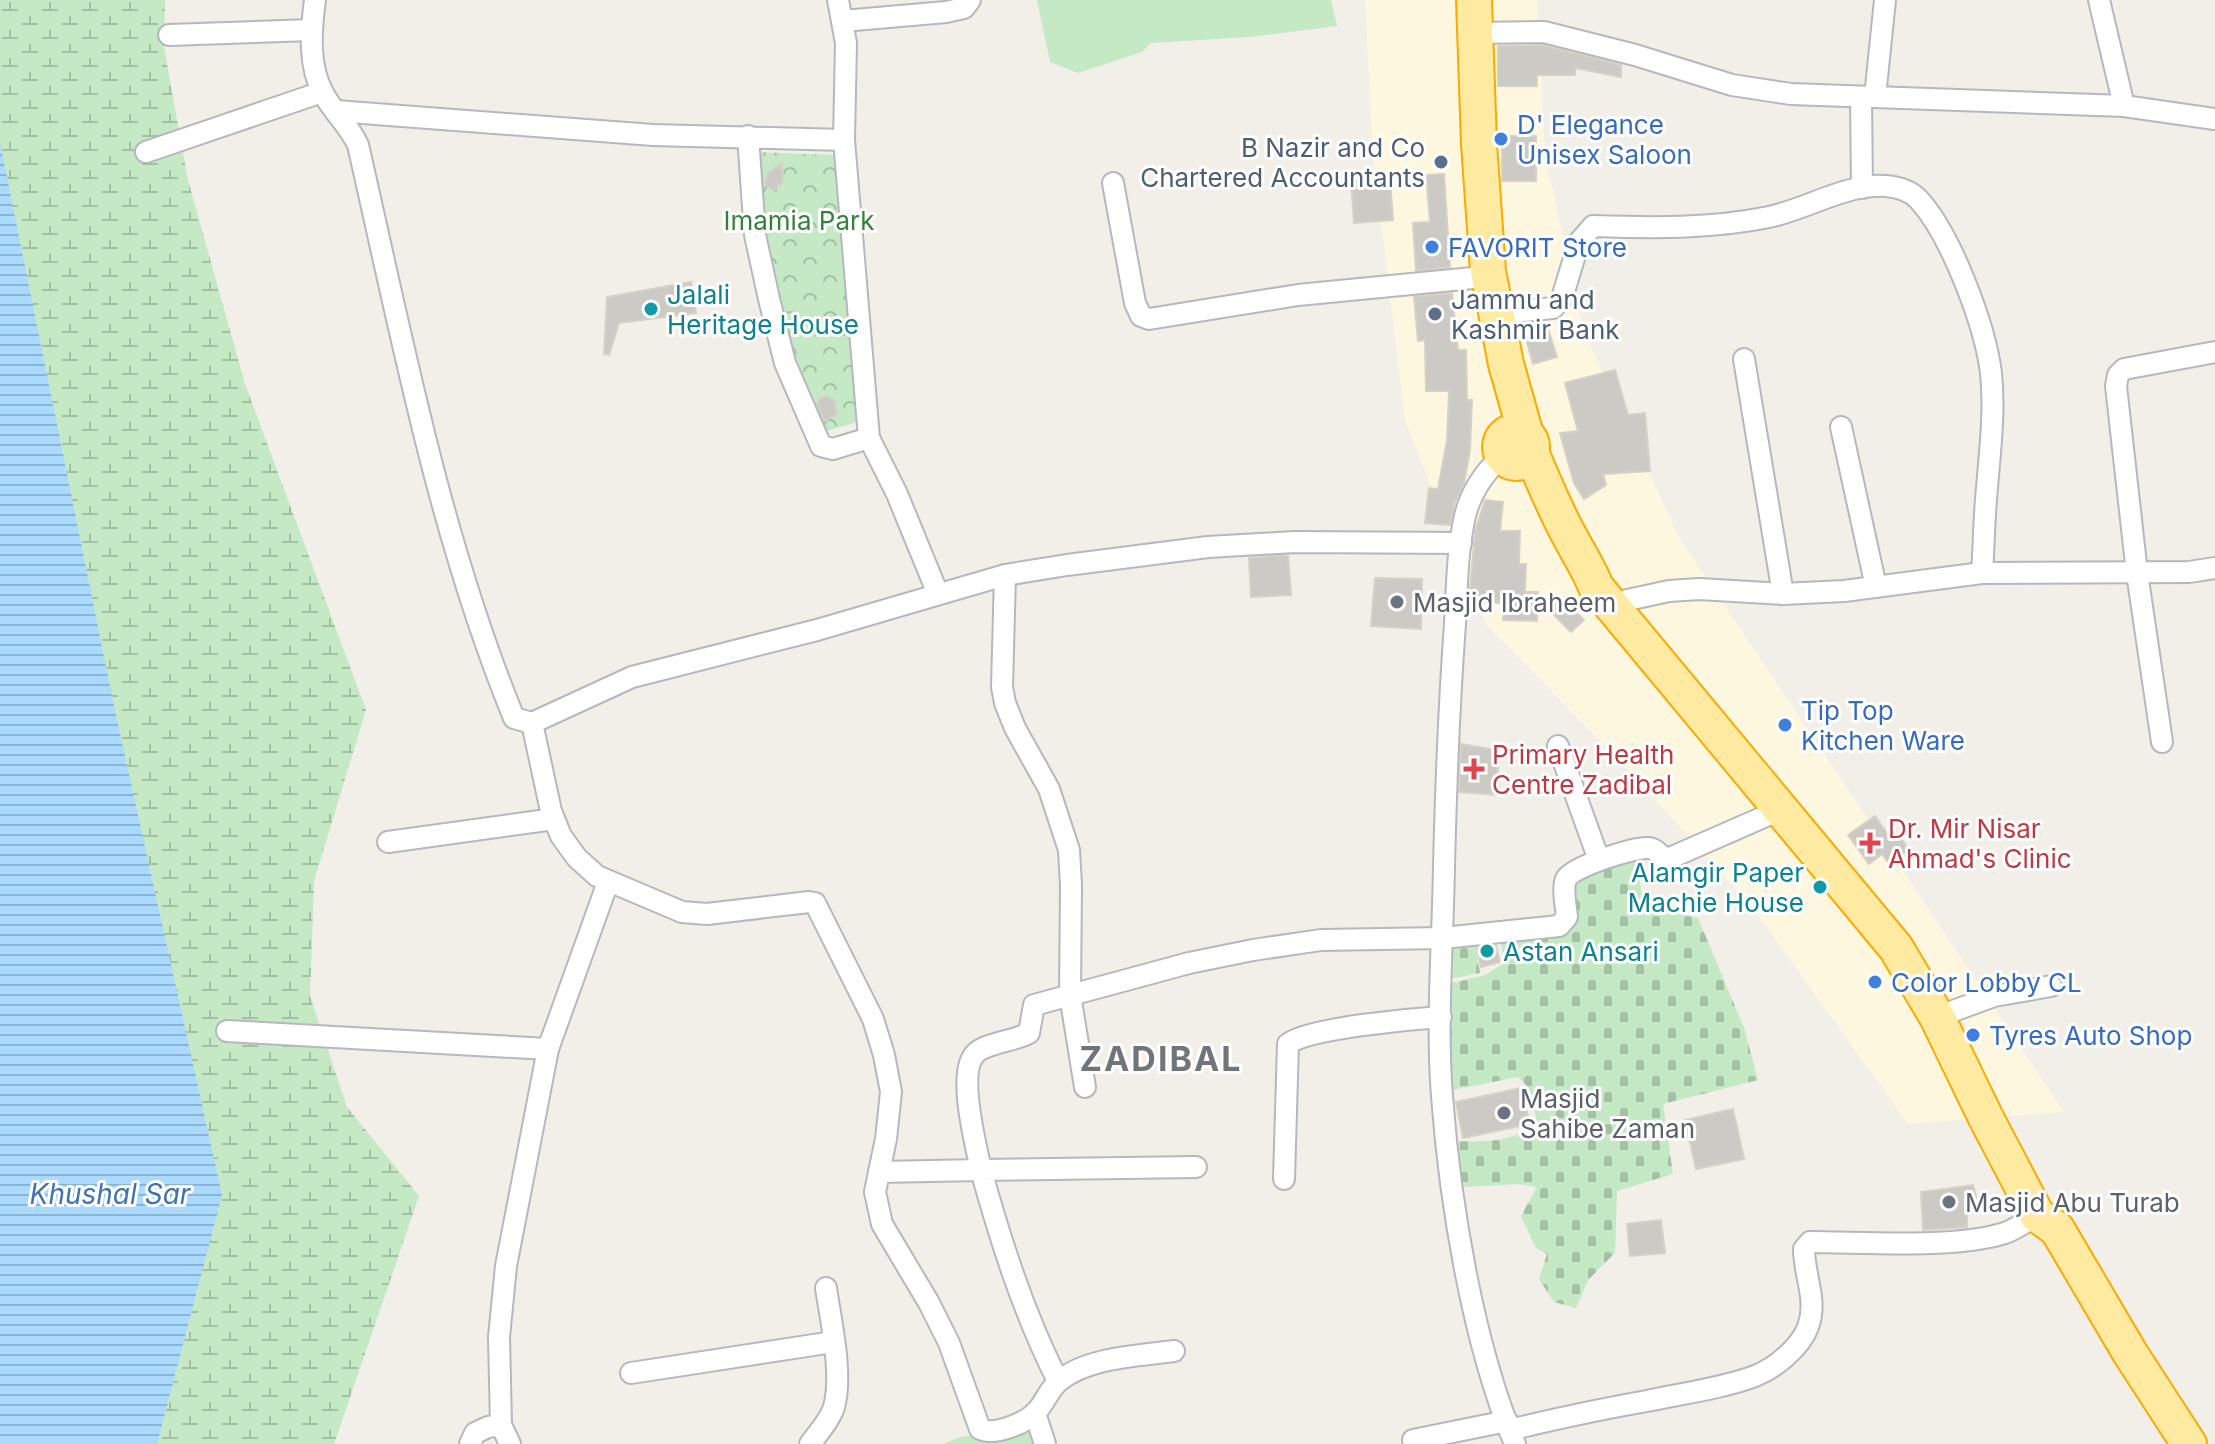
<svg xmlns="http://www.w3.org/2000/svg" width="2215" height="1444" viewBox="0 0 2215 1444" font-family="Inter,sans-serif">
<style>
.commercial{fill:#fef7e0}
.grass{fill:#c5e8c5}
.forest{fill:url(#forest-crowns)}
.wetland{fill:url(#wetland-marsh)}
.cemetery{fill:url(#cemetery-stones)}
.water{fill:url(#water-rules)}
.building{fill:#cccac5;stroke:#d6d1c6;stroke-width:2}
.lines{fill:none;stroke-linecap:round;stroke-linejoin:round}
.minor-casing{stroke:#b5b8bc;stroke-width:24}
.trunk-casing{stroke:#f9ab00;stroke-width:38}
.minor{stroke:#fff;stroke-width:20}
.trunk{stroke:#feeaa1;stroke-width:34}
.shop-dot{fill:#3f7fe0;stroke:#fff;stroke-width:3}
.service-dot{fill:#5c6f8a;stroke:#fff;stroke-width:3}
.culture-dot{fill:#0f9aa8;stroke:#fff;stroke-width:3}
.worship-dot{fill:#6b7280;stroke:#fff;stroke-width:3}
.health-dot{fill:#e0444e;stroke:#fff;stroke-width:3}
.labels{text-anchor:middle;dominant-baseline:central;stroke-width:6;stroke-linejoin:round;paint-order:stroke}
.shop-label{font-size:26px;fill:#366cbe;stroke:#fff;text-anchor:start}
.service-label{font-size:26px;fill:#4e5e75;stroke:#fff;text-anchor:end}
.park-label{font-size:26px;fill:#348238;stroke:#fff}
.culture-label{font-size:26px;fill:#0d838f;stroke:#fff;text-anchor:start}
.worship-label{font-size:26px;fill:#5b616d;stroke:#fff;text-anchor:start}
.health-label{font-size:26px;fill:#be3a42;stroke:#fff;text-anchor:start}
.water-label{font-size:28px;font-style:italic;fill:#4174aa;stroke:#fff}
.district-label{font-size:34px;font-weight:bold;letter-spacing:2px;fill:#70757a;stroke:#fff}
</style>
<defs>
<pattern id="forest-crowns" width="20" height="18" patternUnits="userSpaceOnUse" patternTransform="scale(2)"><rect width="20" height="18" fill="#c5e8c5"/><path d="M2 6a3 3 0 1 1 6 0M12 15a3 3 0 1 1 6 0" fill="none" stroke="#a3c0a4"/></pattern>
<pattern id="wetland-marsh" width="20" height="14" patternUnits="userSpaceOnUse" patternTransform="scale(2)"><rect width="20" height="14" fill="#c5e8c5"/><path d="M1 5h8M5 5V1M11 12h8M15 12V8" fill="none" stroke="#a3c0a4"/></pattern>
<pattern id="cemetery-stones" width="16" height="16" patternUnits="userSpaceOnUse" patternTransform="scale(2)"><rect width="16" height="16" fill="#c5e8c5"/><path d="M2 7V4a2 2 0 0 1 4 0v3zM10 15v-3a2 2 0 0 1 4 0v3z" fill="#a3c0a4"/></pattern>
<pattern id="water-rules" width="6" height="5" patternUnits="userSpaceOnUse" patternTransform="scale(2)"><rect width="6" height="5" fill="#aadaff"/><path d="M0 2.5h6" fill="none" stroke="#8eb4d2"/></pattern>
</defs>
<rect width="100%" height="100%" fill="#f1efe8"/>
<path class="commercial" d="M1365,0h172l8,154 38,176 96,207 385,575 -156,12 -156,-217 -136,-150 -128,-130 -83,-206 -32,-268z"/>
<path class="grass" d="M1037,0h294l6,26 -88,11 -98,6 -9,9 -64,21 -28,-11z"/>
<g class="forest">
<path d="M753,152l81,3 23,267 -35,10 -46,-131 -17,-67z"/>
<path d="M1029,1428l5,16h-91l17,-7z"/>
</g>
<path class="wetland" d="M0,0h165l-1,47 24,133 57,204 121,326 -52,171 -4,115 37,111 72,89 -85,248h-334z"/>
<g class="cemetery">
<path d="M1635,857l9,48 54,13 46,110 14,52 -95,24 10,70 -56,17 -2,62 -27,27 -12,28 -22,-6 -15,-23 8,-25 -11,-6 -15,-32 16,-29 -18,-3 -57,3 -8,-46c28,1 61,2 83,-19l-9,-35 -10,-10 -71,14 1,-107 37,-9 19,-12 -4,-26 57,-4 17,-56z"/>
<path d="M1445,941h30l5,32 -35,7z"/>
</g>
<path class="water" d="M0,143l115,568 107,484 -65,249h-157z"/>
<g class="building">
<path d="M1542,45l79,20v12l-46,-9v7h-38v11h-39v-40z"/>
<rect x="1502" y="136" width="34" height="45"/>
<path d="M782,163l1,19 -9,8 -6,-3 -3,-4 3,-10z"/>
<path d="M1444,174l6,93 -34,4 -3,-48 17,-1 -4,-47z"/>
<path d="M1390,178l3,42 -39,3 -3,-43z"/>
<path d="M691,282l5,31 -77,10 -10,32 -5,-1 3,-57z"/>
<path d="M1452,293l6,57h8l1,50h5l-2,51 -6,32 -9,19 -5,23 -25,-2 4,-35 9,1 9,-49 2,-49h-23l-1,-51 -7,1 -4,-44z"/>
<path d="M1546,322l11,35 -24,7 -11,-40z"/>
<path d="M1615,370l13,45 17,-2 5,58 -47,3 3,11 -22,14 -10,-16 -14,-50 18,-2 -13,-48z"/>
<path d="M827,396l7,4 3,14 -12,7 -8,-16 2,-6z"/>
<path d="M1485,500l18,2 -3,29h20l-1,33h7l-1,28h13l-1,29 -34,-1 1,-17 -35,-1 6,-71z"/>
<path d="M1288,555l3,40 -40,2 -2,-39z"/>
<path d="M1375,578l47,1 -1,50 -50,-3z"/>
<path d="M1561,597l23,23 -13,12 -22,-22z"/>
<path d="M1461,744l36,6 2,45 -40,-3z"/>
<path d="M1875,816l18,26 7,-5 9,13 -20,14 -7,-10 -13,10 -21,-29z"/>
<path d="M1496,946l4,16 -19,5 -4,-19z"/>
<path d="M1521,1088l9,36 -67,14 -7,-36z"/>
<path d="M1733,1109l11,50 -48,10 -11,-49z"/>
<path d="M1973,1185l7,27 -13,2v13l-44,3 -2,-38z"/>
<path d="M1661,1220l4,33 -35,3 -3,-32z"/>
</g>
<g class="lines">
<defs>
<g id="minor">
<path d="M315,0c-4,30 -7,65 8,93 10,19 26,32 35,52 44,192 81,390 156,573l18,5 100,-46 185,-47 188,-55 62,-10 141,-18 86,-5 167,1"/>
<path d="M838,0l8,43 -2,97 25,298 28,56 41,100"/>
<path d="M2099,0l25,106"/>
<path d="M843,21l103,-9 18,-4 6,-8"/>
<path d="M1474,33l70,-1 91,23 97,30 59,9 333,12 91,13"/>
<path d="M169,35l142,-5"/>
<path d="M1861,97l1,91"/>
<path d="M1875,97l10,-97"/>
<path d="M336,111l317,24 191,5"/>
<path d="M748,136l7,99 14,64 16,64 36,83 12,3 36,-11"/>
<path d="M146,152l176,-60"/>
<path d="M1113,183l22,120 6,13 8,3 149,-24 175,-17"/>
<path d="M1495,314l58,-6 9,-10 17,-56 14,-16c60,2 117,3 176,-9 38,-8 78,-34 117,-31 12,1 25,5 33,14 32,35 66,125 72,173 4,38 -1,77 -4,115 -3,28 -3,57 -5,85"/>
<path d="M1744,359l39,235"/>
<path d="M1841,427l35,160"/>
<path d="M1502,455c-18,19 -31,36 -37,61 -8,35 -8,73 -10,108 -6,81 -9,161 -11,242 -1,75 -8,155 -2,230 8,108 31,248 73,348"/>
<path d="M1005,575l-3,112 3,16 10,25 34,61 20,61 2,35 -1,110 15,92"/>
<path d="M1609,604l60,-13 30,-2 84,5 61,-3 138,-18 207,-1 26,-4"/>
<path d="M532,723l19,88 10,25 16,22 20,18 85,36 25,2 102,-12 6,1 58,116 11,36 7,37 -5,47 -7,33"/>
<path d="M2162,742l-25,-169 -21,-187 2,-11 6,-6 91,-17"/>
<path d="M1558,746l41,114"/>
<path d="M388,842l166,-23"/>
<path d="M1937,1017l57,-21 57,-10"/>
<path d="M227,1031l321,18"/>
<path d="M1284,1179l4,-135c20,-16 123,-25 153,-27"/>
<path d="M1174,1351c-35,5 -86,6 -115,30 -9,7 -14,21 -22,30 -11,12 -42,25 -57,18l-31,-86 -20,-40 -47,-79 -7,-32 4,-20 102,-2c-5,-25 -25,-99 -5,-117 10,-10 39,-12 53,-20l5,-28 155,-42 64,-13 68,-10 122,-2 116,-12 8,-9c-1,-11 -5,-28 -1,-38 5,-12 69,-32 82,-31 7,0 11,6 16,10h6l112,-49"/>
<path d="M631,1373l202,-31"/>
<path d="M1058,1381c-34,-67 -57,-139 -77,-211l215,-3"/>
<path d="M1035,1413l10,31"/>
<path d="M1509,1430c46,-11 92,-21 138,-29 32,-7 77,-13 108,-25 20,-8 45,-28 53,-49 10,-27 -4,-51 -4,-78l6,-7c54,0 145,7 195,-9 11,-4 22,-12 32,-18"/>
<path d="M1413,1440l94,-19"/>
<path d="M470,1444l5,-11 13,-6 13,-2"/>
<path d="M510,1444l-9,-19 -2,-88 7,-71 42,-217 60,-167"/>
<path d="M810,1444c8,-11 20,-24 24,-37 9,-33 -3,-85 -8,-119"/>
</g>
<g id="trunk">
<path d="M1474,0l5,144 9,127 18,93 20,71"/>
<circle cx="1516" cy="447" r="16"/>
<path d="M1531,452c12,28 24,58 39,85 9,17 19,32 26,50l300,361 41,69 49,101 51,97 20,14 73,124 59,91"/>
</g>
</defs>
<use href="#minor" class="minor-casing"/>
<use href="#trunk" class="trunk-casing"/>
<use href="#minor" class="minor"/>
<use href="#trunk" class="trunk"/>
</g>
<g class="shop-dot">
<circle cx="1501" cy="139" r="8"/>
<circle cx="1432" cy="247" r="8"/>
<circle cx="1785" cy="725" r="8"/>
<circle cx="1875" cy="982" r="8"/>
<circle cx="1973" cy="1035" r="8"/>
</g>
<g class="service-dot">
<circle cx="1441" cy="162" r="8"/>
<circle cx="1435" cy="314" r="8"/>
</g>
<g class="culture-dot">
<circle cx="651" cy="309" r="8"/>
<circle cx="1820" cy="887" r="8"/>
<circle cx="1487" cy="951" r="8"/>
</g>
<g class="worship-dot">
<circle cx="1397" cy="602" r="8"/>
<circle cx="1504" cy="1113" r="8"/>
<circle cx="1949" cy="1202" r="8"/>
</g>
<g class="health-dot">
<path d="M1470 757h8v8h8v8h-8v8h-8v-8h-8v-8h8z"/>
<path d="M1866 831h8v8h8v8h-8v8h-8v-8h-8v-8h8z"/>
</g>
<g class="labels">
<g class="shop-label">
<text x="1517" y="124">D' Elegance<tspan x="1517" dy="30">Unisex Saloon</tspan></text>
<text x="1448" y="247">FAVORIT Store</text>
<text x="1801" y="710">Tip Top<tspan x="1801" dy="30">Kitchen Ware</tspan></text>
<text x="1891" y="982">Color Lobby CL</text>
<text x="1989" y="1035">Tyres Auto Shop</text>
</g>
<g class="service-label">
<text x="1425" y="147">B Nazir and Co<tspan x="1425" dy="30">Chartered Accountants</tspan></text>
<text x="1451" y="299" text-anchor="start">Jammu and<tspan x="1451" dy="30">Kashmir Bank</tspan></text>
</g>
<g class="park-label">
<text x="799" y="220">Imamia Park</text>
</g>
<g class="culture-label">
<text x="667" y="294">Jalali<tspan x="667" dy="30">Heritage House</tspan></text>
<text x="1804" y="872" text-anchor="end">Alamgir Paper<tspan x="1804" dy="30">Machie House</tspan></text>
<text x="1503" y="951">Astan Ansari</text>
</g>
<g class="worship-label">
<text x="1413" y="602">Masjid Ibraheem</text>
<text x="1520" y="1098">Masjid<tspan x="1520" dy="30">Sahibe Zaman</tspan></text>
<text x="1965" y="1202">Masjid Abu Turab</text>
</g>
<g class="health-label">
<text x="1492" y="754">Primary Health<tspan x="1492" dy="30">Centre Zadibal</tspan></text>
<text x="1888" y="828">Dr. Mir Nisar<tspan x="1888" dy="30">Ahmad's Clinic</tspan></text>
</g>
<g class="water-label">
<text x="110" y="1194">Khushal Sar</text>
</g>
<g class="district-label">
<text x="1161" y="1058">ZADIBAL</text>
</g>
</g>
</svg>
